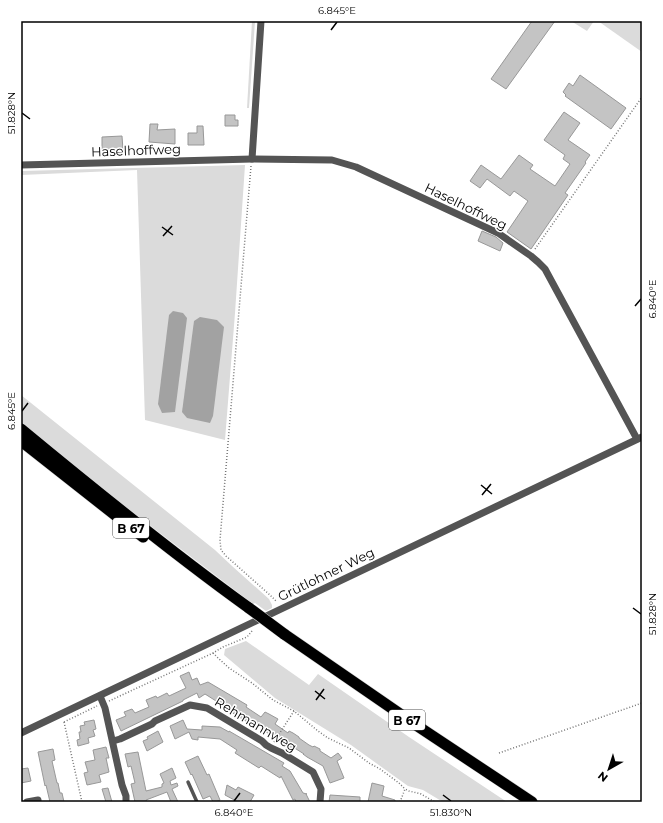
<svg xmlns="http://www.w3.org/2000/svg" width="663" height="823" viewBox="0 0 663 823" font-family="Montserrat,sans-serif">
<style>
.green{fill:#dbdbdb}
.water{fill:#a2a2a2}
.building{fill:#c4c4c4;stroke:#989898}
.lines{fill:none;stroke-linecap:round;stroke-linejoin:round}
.trunk-casing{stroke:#dbdbdb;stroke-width:12}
.path{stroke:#767676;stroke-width:1.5;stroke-dasharray:1 2;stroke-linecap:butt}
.service{stroke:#545454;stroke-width:3.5}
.minor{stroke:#545454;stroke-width:7}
.trunk{stroke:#000;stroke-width:11}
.trunk-bridge-casing{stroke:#dbdbdb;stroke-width:12;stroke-linecap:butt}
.trunk-bridge{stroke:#000;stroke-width:11}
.ticks{fill:none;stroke:#000;stroke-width:1.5}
.labels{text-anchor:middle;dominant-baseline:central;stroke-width:3;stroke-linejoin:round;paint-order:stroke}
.shield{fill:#fff;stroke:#4c4c4c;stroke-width:1}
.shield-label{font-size:12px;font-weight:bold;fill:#000}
.street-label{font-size:13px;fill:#000;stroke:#fff}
.neatline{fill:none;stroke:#000;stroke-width:1.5}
.ticks-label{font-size:10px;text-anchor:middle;fill:#000}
</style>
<rect width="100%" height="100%" fill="#fff"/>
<g class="green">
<path d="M252,21h3l-6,87h-2z"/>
<path d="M571,21h23l-7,10z"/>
<path d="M598,21h44v31z"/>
<path d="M245,165l-10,148 -10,127 -80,-20 -8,-250 -116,5v-4z"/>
<path d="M21,395l194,155 17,16 37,33 3,6v3l-6,3 -11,-8 -2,1 -172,-131 -60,-48z"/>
<path d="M246,641l63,44 9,-11 91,63 98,65h-64l-20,-12 -15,-4 -57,-41 -76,-47 -51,-43 1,-6z"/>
</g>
<g class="water">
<path d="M173,311l10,2 4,5 -12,94 -13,1 -4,-9 11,-89z"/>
<path d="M200,317l17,3 7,7 -11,89 -3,7 -23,-5 -5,-6 12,-91z"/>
</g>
<g class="building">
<path d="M532,21h23l-49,68 -15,-10z"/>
<path d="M580,75l46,33 -15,21 -46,-33 1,-1 -3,-3 6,-9 4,3z"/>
<path d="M564,112l16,11 -12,17 22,15 -5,7 1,1 -21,30 3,2 -37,54 -24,-17 21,-31 -14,-10 -4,5 -23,-17 -7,9 -10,-7 11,-16 20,14 18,-24 14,10 -3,4 25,17 15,-22 -7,-5 2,-4 -21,-15z"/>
<path d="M225,115h10v5h3v6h-13z"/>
<path d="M150,124h8l-1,6 18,-1v15l-26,-2z"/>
<path d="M197,126h6l1,19h-16v-12h9z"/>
<path d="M122,136l1,14h-21v-13z"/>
<path d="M482,231l14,6 7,6 -3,8 -22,-10z"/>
<path d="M189,672l3,8 5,-2 3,7 8,-3 39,23 -1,2 15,10 4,-5 4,2 9,5 -3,5 13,9 1,-2 4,2 6,4v1l10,7 4,2 1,-1 6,3v2l11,7 7,-5 4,5 -5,3 7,17 -14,5 -7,-17 -16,-9 -4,-3h1l-11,-7 -1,3 -7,-4 -3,-3v-1l-16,-10 1,-2 -16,-10 -2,3 -26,-16 1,-1 -19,-12 -6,4 -2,-5 -14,7v1l-62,30 -5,-11 10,-4 -2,-4 8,-3 3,4 14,-6 -3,-7 10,-4 1,2 10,-5 2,3 17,-8 -6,-12z"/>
<path d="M94,720l2,9 -3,1 2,6 -7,2 1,5 -11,3 -1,-6 3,-1 -1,-7h2l-1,-6 5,-1 -1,-3z"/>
<path d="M183,720l4,9 15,1v-4l18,1 9,5v-1l55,32 -2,3 8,5 13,22 4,1h-1l4,8h-14l-1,-3 -2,1 -12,-24 -1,2 -19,-12 -2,2 -24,-15 2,-3 -17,-11 -22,-2v3l-6,-1 -3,-7 -14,7 -5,-13z"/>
<path d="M158,731l5,11 -16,9 -4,-10 5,-2 -1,-2z"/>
<path d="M106,747l3,11h-3l3,14 -10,3 2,7 -14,3 -3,-12 4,-1 -3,-10 10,-2 -2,-10z"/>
<path d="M53,749l2,11 -3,1 5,22h1l2,10h2l2,9h-14l-4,-17 -1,1 -7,-34z"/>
<path d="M138,752l8,39 16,-4v-3l2,-1 -4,-9 12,-6 4,10 -6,3 1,4 6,-2 1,3 -6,3 6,13h-7l-4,-10 -21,8 1,2h-12l-4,-18 4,-1 -4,-17 -3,1 -3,-13z"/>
<path d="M198,756l9,19 2,-1 11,26 -4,2h-3l-3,-6 -7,3 -11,-25 -1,1 -6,-13z"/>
<path d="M28,768l3,13 -10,2v-14z"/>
<path d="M372,783l12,3 -2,10 13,4v2h-27z"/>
<path d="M227,785l9,5 2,-3 16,8 -4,7h-12l-13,-7z"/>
<path d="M108,788l4,14h-6l-4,-13z"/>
<path d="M330,795l30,2v5h-31z"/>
</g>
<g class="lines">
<defs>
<g id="trunk">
<path d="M21,429c75,62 150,123 228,179"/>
<path d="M21,441l122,96"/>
<path d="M284,634l135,93 113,75"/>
</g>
</defs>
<use href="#trunk" class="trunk-casing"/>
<g class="path">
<path d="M251,166l-31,374 1,10 5,6 44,39 7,7"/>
<path d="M535,249l107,-152"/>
<path d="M213,653l4,4 12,11 23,15 21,17 21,11 24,20 10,7 21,10 20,15 11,6 19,14 6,6"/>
<path d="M109,701l104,-48 10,-6 24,-10 5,-6"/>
<path d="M64,722l33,-16"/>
<path d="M64,722l18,80"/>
<path d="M274,742l20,-31"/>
<path d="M499,753l143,-50"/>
<path d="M400,802l5,-13 4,2 12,3 14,8"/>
</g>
<path class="service" d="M188,782l9,20"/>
<g class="minor">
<path d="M252,159l9,-138"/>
<path d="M21,165l231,-6 80,1 24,7 142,66 33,23 7,6 7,7 92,170"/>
<path d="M100,696l5,12 17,77 4,11v6"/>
<path d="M21,733l621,-296"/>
<path d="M113,741l7,-2 32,-15 3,-3 35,-16 17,3 55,33 4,4 5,3 11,5 31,19 8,17 -1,13"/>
<path d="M27,802l11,-2v2"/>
</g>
<use href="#trunk" class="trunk"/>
<defs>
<path id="trunk-bridge" d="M249,608l35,26"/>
</defs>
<use href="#trunk-bridge" class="trunk-bridge-casing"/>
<use href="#trunk-bridge" class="trunk-bridge"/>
</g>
<path class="ticks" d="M331,30l6,-8M22,113l8,6M162,227l11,8M163,236l9,-10M635,306l6,-7M22,411l6,-8M481,485l11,9M482,495l9,-11M633,608l8,6M315,691l10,8M316,700l8,-11M443,795l8,6M234,801l6,-8"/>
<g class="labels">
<g class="shield">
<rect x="113" y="518" width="36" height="20" rx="3"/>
<rect x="389" y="710" width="36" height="20" rx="3"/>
</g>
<g class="shield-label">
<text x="131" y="528">B 67</text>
<text x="407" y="720">B 67</text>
</g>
<g class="street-label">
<text transform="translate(136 150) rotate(-2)">Haselhoffweg</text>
<text transform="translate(466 206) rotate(26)">Haselhoffweg</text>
<text transform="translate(326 574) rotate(-26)">Grütlohner Weg</text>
<text transform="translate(256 724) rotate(31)">Rehmannweg</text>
</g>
</g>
<rect width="663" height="823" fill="none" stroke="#ffffff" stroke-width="44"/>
<g transform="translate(609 769) rotate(219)" stroke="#ffffff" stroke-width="3" paint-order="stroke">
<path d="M0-3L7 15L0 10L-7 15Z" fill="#000000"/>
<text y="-6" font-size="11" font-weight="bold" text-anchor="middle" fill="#000000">N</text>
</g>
<rect x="22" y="22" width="619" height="779" class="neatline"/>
<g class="ticks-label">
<text x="337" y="14">6.845°E</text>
<text transform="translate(11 113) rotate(-90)" y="4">51.828°N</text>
<text transform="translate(652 299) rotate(-90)" y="4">6.840°E</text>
<text transform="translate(11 411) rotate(-90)" y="4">6.845°E</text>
<text transform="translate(652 614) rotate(-90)" y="4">51.828°N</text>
<text x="234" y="816">6.840°E</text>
<text x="451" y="816">51.830°N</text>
</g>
</svg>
